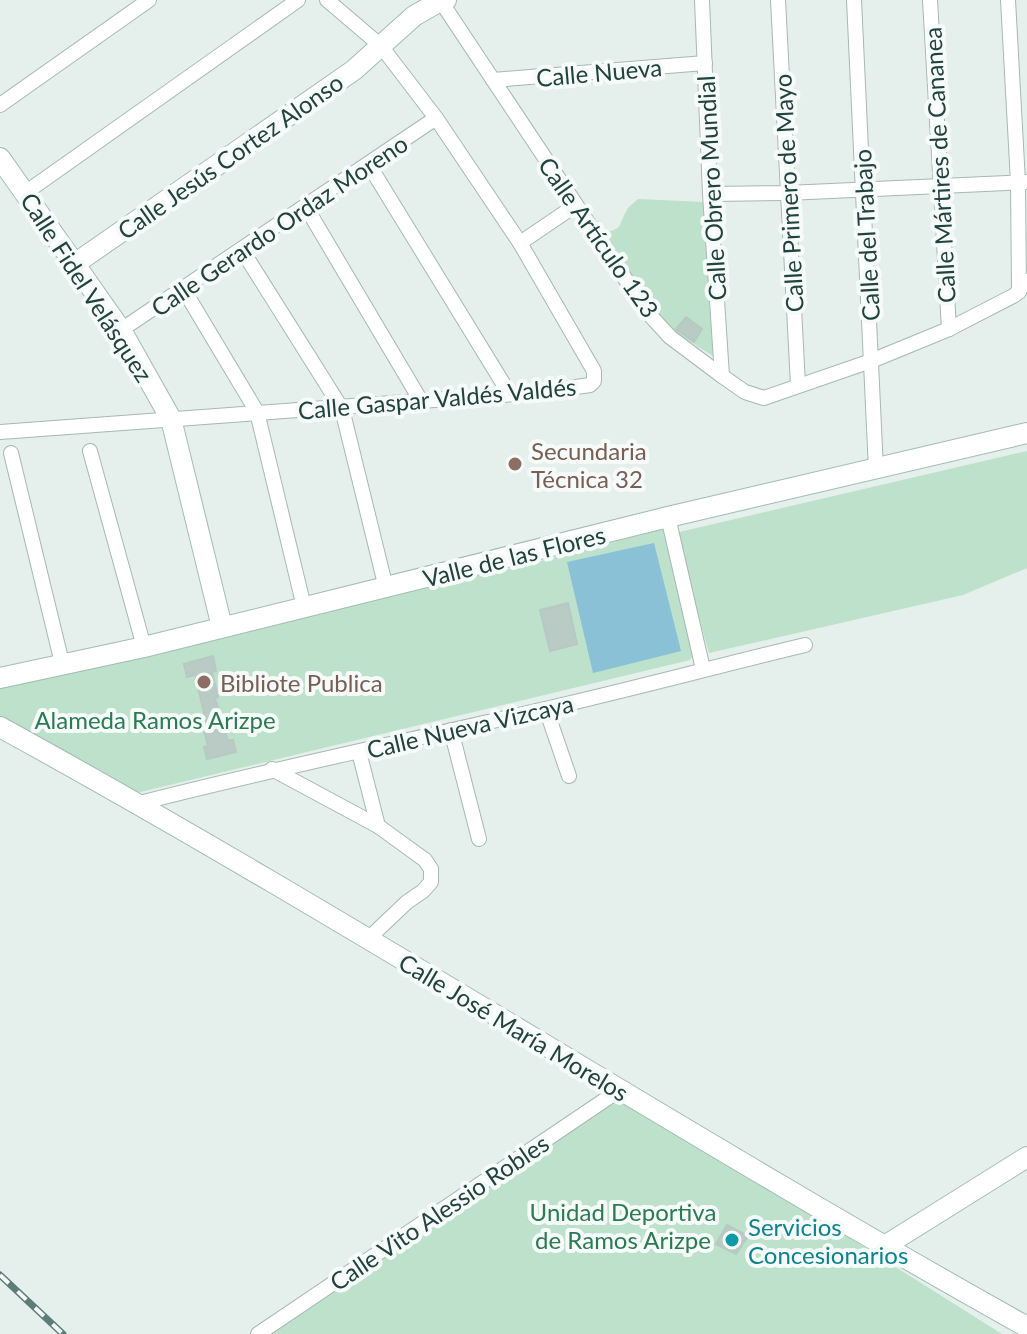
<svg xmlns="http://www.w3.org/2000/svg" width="1027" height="1334" viewBox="0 0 1027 1334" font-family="Lato,sans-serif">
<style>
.green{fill:#bde1cb}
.water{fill:#8ac1d6}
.building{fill:#bacac5;stroke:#b6c9c3;stroke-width:2}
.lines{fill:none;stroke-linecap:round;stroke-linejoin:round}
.street-casing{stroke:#a7b8b3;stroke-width:16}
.secondary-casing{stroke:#a2bbb5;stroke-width:22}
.street{stroke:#fff;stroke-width:14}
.secondary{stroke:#fff;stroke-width:20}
.rail-casing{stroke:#5d7d78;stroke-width:7}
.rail{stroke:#f6fbf9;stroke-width:4;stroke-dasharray:12;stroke-linecap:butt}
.education-dot{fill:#8d6e63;stroke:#f6fbf9;stroke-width:3}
.culture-dot{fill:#0f9aa8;stroke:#f6fbf9;stroke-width:3}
.labels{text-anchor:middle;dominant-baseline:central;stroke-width:8;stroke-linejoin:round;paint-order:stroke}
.street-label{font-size:24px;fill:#22423d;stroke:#f6fbf9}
.education-label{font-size:24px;fill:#785e54;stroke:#f6fbf9;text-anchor:start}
.park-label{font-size:24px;fill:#2a7b53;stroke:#f6fbf9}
.culture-label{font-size:24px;fill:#0d838f;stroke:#f6fbf9;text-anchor:start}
</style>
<rect width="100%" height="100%" fill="#e5efeb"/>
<g class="green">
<path d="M638,199l65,3 10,154 -56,-35 -55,-89c22,-1 16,-8 25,-22 2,-4 7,-7 11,-11z"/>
<path d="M1027,451v117l-64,27 -254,58 -34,-120z"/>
<path d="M663,529l32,125 -5,6 -558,134 -132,-75v-35l529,-120z"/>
<path d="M621,1094l381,240h-737z"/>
</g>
<path class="water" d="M654,543l27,108 -88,22 -26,-111z"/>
<g class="building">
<path d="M686,317l16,12 -8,13 -18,-13z"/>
<path d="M568,603l9,41 -27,7 -10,-41z"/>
<path d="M213,656l3,15 -4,1 6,25 -3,1 13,43 5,-1 3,12 -29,7 -3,-12 4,-1 -6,-24 4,-1 -11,-46 -8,2 -3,-13z"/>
<path d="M727,1225l21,11 -12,18 -20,-10z"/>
</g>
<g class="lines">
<defs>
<g id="street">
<path d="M440,0l208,313 22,24 52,39 23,16 19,6 107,-37 78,-32 66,-34 12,-14"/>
<path d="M702,0l8,194 12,182"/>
<path d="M778,0l20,385"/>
<path d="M854,0l22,470"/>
<path d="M930,0l19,329"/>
<path d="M1008,0l10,182 1,110"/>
<path d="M493,80l212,-17"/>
<path d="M0,105l149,-105"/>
<path d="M369,165l140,228"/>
<path d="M25,193l273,-193"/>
<path d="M710,194l77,-1 240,-11"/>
<path d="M306,207l115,194"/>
<path d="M520,243l56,-38"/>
<path d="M242,250l100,159 44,179"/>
<path d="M184,290l73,122 47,195"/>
<path d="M121,330l315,-212"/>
<path d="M0,432l542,-40 48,-7 4,-4v-10l-74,-128 -84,-125 -55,-72 -54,-46"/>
<path d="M90,451l54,196"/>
<path d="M11,453l51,210"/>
<path d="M668,517l35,152"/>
<path d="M546,709l23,67"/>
<path d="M451,730l28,109"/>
<path d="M359,752l19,74"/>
<path d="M272,769l106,57 47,34 6,9v13l-8,9 -16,11 -40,38"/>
<path d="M136,804c135,-35 272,-63 409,-95 87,-20 173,-43 260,-64"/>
<path d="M258,1334l363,-245"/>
</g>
<g id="secondary">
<path d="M0,158l121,172 50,89 51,208"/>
<path d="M76,263l278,-193 60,-54 26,-15 6,-1"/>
<path d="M0,678l144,-31 524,-130 359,-84"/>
<path d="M0,727c348,191 681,407 1027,600"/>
<path d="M883,1247l144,-90"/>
</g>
</defs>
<use href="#street" class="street-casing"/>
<use href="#secondary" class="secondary-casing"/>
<use href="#street" class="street"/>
<use href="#secondary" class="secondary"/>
<defs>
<path id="rail" d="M0,1275l63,59"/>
</defs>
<use href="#rail" class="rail-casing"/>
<use href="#rail" class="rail"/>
</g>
<g class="education-dot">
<circle cx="515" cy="464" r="8"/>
<circle cx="204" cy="682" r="8"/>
</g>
<circle class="culture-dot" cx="732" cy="1240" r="8"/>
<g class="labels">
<g class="street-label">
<text transform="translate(599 72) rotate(-5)">Calle Nueva</text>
<text transform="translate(230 156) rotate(-35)">Calle Jesús Cortez Alonso</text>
<text transform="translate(939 165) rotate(-93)">Calle Mártires de Cananea</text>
<text transform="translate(711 188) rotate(-93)">Calle Obrero Mundial</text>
<text transform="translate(788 193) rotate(-93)">Calle Primero de Mayo</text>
<text transform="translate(279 225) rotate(-34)">Calle Gerardo Ordaz Moreno</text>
<text transform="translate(866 235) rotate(-93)">Calle del Trabajo</text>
<text transform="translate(599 237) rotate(55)">Calle Artículo 123</text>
<text transform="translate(87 287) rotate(57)">Calle Fidel Velásquez</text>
<text transform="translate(437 398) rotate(-5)">Calle Gaspar Valdés Valdés</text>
<text transform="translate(514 556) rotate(-14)">Valle de las Flores</text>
<text transform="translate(470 726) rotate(-13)">Calle Nueva Vizcaya</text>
<text transform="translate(514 1027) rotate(31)">Calle José María Morelos</text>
<text transform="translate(439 1212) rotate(-34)">Calle Vito Alessio Robles</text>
</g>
<g class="education-label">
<text x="531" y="450">Secundaria<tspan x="531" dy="28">Técnica 32</tspan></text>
<text x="220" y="682">Bibliote Publica</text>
</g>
<g class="park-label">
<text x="155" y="719">Alameda Ramos Arizpe</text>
<text x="623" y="1211">Unidad Deportiva<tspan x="623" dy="28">de Ramos Arizpe</tspan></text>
</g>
<g class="culture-label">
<text x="748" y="1226">Servicios<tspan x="748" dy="28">Concesionarios</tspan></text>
</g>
</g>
</svg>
